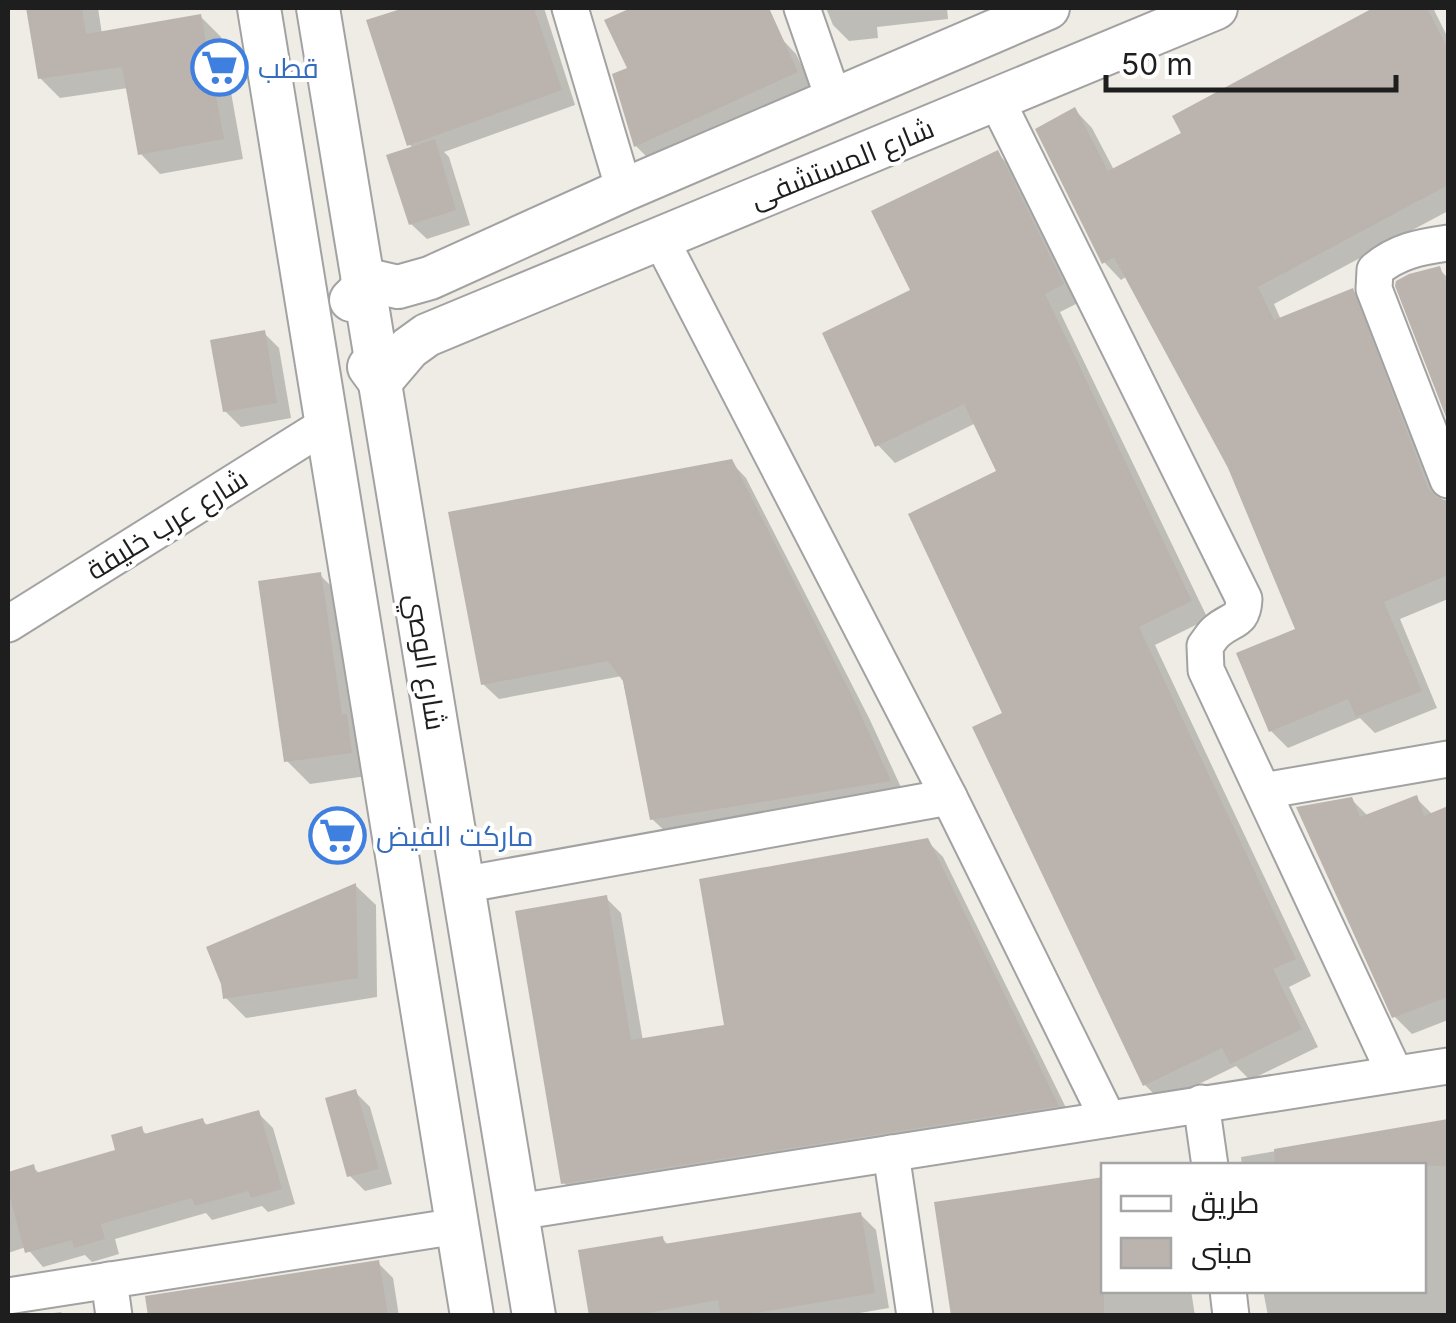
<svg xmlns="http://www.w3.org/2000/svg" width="1456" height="1323" viewBox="0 0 1456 1323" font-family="Inter,Cairo,sans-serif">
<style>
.shadow{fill:#0003}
.building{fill:#bbb4ae}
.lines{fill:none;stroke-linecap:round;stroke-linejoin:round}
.minor-casing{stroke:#a2a2a2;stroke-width:39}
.tertiary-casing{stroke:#a2a2a2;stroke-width:46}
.minor{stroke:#fff;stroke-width:35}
.tertiary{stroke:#fff;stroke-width:42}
.labels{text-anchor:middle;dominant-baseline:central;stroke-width:8;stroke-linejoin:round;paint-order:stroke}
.shop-label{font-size:28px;fill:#366cbe;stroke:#fff;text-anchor:start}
.street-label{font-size:28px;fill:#1e1e1e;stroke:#fff}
</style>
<rect width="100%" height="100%" fill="#eeece4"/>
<g class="shadow">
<path d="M29,8h69l4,26 98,-18 21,21 22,122 -83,15 -20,-21 -12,-65 -68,10 -20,-20z"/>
<path d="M400,8h144l31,97 -131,47 5,5 21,68 -43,14 -16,-15 2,-76 -4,-4z"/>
<path d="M637,8h128l7,32 9,-2 15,16 16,33 -161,74 -15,-15 -6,-77 -22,-48z"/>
<path d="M826,8h121l1,11 -71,8 1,11 -29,3 -16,-16z"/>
<path d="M1378,8h55l15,30v173l-174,93 7,16 71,-29 17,17 74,195h5v96l-48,20 37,89 -62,25 -15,-15 -72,30 -17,-17 27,-101 -67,-163 -104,-191 -6,4 -17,-18 -29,-152 17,18 22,42 71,-36 -9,-17z"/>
<path d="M997,153l18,18 65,131 -20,10 148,307 -53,26 156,331 -22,11 29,60 -68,33 -14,-14 -74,36 -17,-17 -140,-371 -6,-242 -23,-49 -81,40 -17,-18 35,-154z"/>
<path d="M1439,269l9,9v136l-49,-132z"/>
<path d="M264,333l15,15 12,70 -50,9 -16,-16z"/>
<path d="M731,462l15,16 124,242 35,76 -237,38 -16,-15 -30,-143 -123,23 -16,-15z"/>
<path d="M320,575l23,23 31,177 -64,9 -23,-23z"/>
<path d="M1416,798l16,16 16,-6v212l-36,14 -18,-18 -42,-216 16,16z"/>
<path d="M927,841l16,16 129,263 -493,78 -16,-16 43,-284 15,15 22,128 83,-14z"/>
<path d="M356,886l20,19 1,92 -131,21 -20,-20z"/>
<path d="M355,1092l15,15 22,77 -27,7 -15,-15z"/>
<path d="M258,1113l15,15 22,76 -27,8 -6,-6 -50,14 -6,-7 -91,26 4,15 -27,8 -7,-7 -42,12 -17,-20 -18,6v-78l25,-8 7,7 78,-22 23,-23 7,7 54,-16 6,6z"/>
<path d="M1448,1122v194h-180l-5,-26h161v-124h-182l-1,-9z"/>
<path d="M860,1214l16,16 13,78 -47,8h-250l70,-78 7,8z"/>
<path d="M378,1263l15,15 6,38h-249z"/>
<path d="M1104,1290h87l4,26h-242z"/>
<path d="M61,1312l3,4h-35z"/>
</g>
<g class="building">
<path d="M26,8h56l4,26 115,-20 23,125 -86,16 -16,-88 -84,12z"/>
<path d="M404,8h130l28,82 -155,56 -41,-126z"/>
<path d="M631,8h138l29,64 -164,75 -22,-73 15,-6 -23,-48z"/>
<path d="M1373,8h54l21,41v136l-190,102 16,33 79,-32 75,200 8,9 12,4v74l-64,27 38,89 -66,26 -8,-18 -79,33 -33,-79 59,-24 -67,-161 -114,-211 -12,7 -67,-135 40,-22 33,64 73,-38 -9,-17z"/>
<path d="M435,139l21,71 -47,15 -23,-70z"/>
<path d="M998,150l66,134 -19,10 147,307 -53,26 157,332 -23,10 29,60 -72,35 -8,-16 -79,38 -171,-359 30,-14 -94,-199 88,-43 -32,-67 -89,43 -53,-114 88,-43 -39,-79z"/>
<path d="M1440,266l8,23v133l-53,-136 1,-5 13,-7z"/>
<path d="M265,330l12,73 -54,9 -13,-72z"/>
<path d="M732,459l123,243 36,79 -241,39 -27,-139 -15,-20 -127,24 -33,-173z"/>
<path d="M321,572l21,142h5l5,39 -68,9 -26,-181z"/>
<path d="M1417,795l7,21 24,-10v191l-56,21 -96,-211 56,-10 8,20z"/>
<path d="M928,838l131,268 -498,78 -46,-273 92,-16 24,145 93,-15 -25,-146z"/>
<path d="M356,883l2,95 -135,21 -2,-15 -15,-37z"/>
<path d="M356,1089l23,80 -32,8 -22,-79z"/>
<path d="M259,1110l23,79 -31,9 -3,-7 -53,15 -3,-8 -91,26 4,15 -31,9 -2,-8 -47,13 -17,-63v-18l26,-8 2,9 79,-23 -4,-15 31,-9 2,8 59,-16 2,7z"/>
<path d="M1448,1119v47h-173l-1,-17z"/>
<path d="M1104,1177v139h-153l-17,-114z"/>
<path d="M861,1212l14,81 -136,23h-18l-3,-16 -87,16h-42l-11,-66 85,-14 1,8z"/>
<path d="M379,1260l9,56h-240l-3,-20z"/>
</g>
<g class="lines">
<defs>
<g id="minor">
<path d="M570,8l54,182"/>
<path d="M802,8l32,92"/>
<path d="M996,99l248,500c-1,24 -12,19 -27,32 -5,4 -8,10 -12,15l1,24 189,404"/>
<path d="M660,238l289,559 159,322"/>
<path d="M1448,243c-28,4 -51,8 -73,27l-1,19 74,191"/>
<path d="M8,624l319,-200"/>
<path d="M1263,791l185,-32"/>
<path d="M462,885l487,-88"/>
<path d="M1201,1103l9,63"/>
<path d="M891,1153l24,163"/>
<path d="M517,1212l931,-146"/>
<path d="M109,1280l5,36"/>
<path d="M1228,1290l3,26"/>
<path d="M8,1296l450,-70"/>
</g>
<g id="tertiary">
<path d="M259,8l213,1308"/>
<path d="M318,8l216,1308"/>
<path d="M351,300l10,-10 2,-11 35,8 32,-9 194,-88 424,-182"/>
<path d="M369,367l11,15 29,-34 18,-13 789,-327"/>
</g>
</defs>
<use href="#minor" class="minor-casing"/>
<use href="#tertiary" class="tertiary-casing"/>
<use href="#minor" class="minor"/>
<use href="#tertiary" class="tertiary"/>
</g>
<defs>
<symbol id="supermarket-ring" viewBox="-11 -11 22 22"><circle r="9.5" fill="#fff" stroke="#3f7fe0" stroke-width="1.5"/><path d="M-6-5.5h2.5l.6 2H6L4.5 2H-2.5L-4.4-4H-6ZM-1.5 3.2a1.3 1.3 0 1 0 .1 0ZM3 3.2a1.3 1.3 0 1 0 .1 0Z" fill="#3f7fe0"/></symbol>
</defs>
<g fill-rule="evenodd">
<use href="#supermarket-ring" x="188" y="36" width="63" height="63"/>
<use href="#supermarket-ring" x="306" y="804" width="63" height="63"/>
</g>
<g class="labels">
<g class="shop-label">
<text x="258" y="68">قطب</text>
<text x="376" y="836">ماركت الفيض</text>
</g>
<g class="street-label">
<text transform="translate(842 163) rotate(-22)">شارع المستشفى</text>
<text transform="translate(167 524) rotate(-32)">شارع عرب خليفة</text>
<text transform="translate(426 662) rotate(81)">شارع الوصي</text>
</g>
</g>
<rect width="1456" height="1323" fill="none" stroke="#1e1e1e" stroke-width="20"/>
<rect x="1101" y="1163" width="325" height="130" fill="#ffffff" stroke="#a5a5a5" stroke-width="2.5"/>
<rect x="1121" y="1196" width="50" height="15" fill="#ffffff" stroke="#a5a5a5" stroke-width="2.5"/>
<text x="1191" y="1213" font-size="30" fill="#1e1e1e">طريق</text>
<rect x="1121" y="1238" width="50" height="30" fill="#bbb4ae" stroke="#a5a5a5" stroke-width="2.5"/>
<text x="1191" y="1263" font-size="30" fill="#1e1e1e">مبنى</text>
<path d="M1106 75v15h290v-15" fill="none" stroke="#1e1e1e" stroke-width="5"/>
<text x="1121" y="75" font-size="30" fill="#1e1e1e" stroke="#ffffff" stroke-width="8" paint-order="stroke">50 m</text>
</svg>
